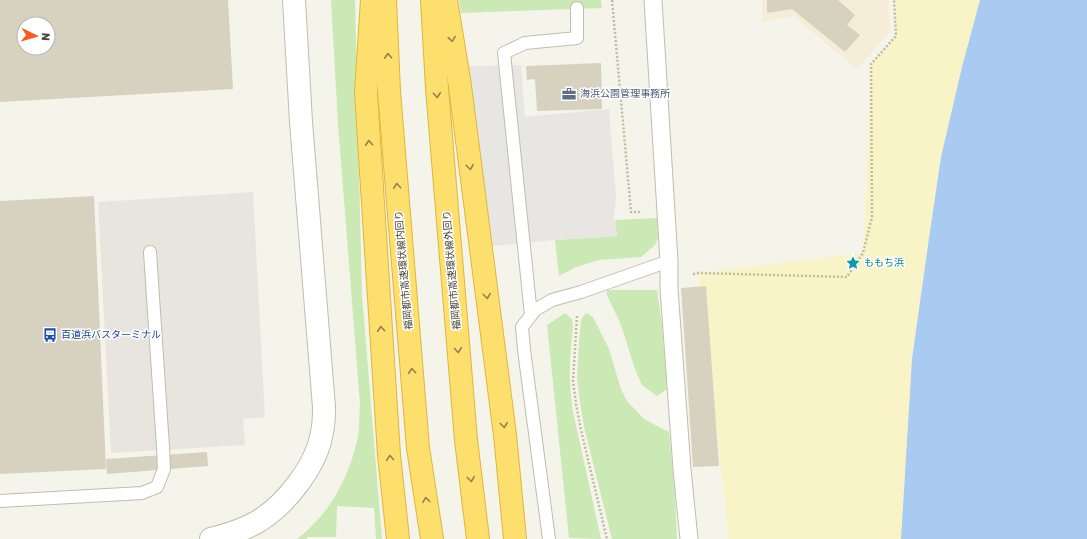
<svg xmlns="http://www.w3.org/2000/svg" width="1087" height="539" viewBox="0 0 1087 539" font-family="Rubik,'Noto Sans JP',sans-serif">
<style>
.commercial{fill:#f6edd7}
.industrial{fill:#e8e5df}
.green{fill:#cbe9b5}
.sand{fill:#f8f4c8}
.parking{fill:#e7e6e2}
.water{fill:#a9cbf1}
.building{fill:#d7d1c0;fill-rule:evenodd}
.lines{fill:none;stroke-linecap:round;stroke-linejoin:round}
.service-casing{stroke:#c1bdad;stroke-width:14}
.pedestrian-casing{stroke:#c1bdad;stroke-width:19}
.tertiary-casing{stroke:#c1bdad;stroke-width:24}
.motorway-casing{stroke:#deb63d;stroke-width:24}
.path{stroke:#c3ba9f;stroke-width:2.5;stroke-dasharray:2 2;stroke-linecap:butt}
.service{stroke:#fff;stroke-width:12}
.pedestrian{stroke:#fff;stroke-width:17}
.tertiary{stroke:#fff;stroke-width:22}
.motorway{stroke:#fddf6e;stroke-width:22}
.oneway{stroke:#92834e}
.labels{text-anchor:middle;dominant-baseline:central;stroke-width:3;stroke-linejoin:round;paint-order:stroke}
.service-label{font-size:10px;fill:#4e5e75;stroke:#fff;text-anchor:start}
.culture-label{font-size:10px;fill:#0d838f;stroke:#fff;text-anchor:start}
.street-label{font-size:10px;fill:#4a4539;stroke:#fff}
.transit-label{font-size:10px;fill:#164399;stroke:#fff;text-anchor:start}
</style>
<rect width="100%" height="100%" fill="#f5f4eb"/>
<path class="commercial" d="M762,0h127l1,32 -33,37 -64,-53 -31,6z"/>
<path class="industrial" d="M253,192l12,225 -22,2 2,26 -134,8 -13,-251z"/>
<g class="green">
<path d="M331,0h24l7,295 20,244h-6l-2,-31 -37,-2 -1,31h-29v2h-10c32,-24 51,-60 60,-98 3,-12 2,-25 3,-37l-22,-280z"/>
<path d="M459,0h142l1,8 -141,5z"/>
<path d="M657,218l1,20 -3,7 -14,12 -42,3 -23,7 -17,9 -4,-36 62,-4 -2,-16z"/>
<path d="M607,290h50l5,35 5,64 -10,7 -15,-11 -7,-16 -14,-44 -14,-30z"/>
<path d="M565,313l7,6 1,8 -3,33v23l2,24 29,132 -32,-1 -22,-213z"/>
<path d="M586,313l7,4 16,32 12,40 6,12 17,18 25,13 6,64 2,43h-65l-28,-112 -4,-25 -3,-24 2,-37 2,-21z"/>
</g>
<path class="sand" d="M894,0h86l-18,67 -21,90 -13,88 -16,114 -11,180h-172l-30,-266 164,-20 8,-189 25,-28z"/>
<path class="parking" d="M521,65l4,52 84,-8 7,88 -2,22 3,17 -62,4 -62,6 -25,-180z"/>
<path class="water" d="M980,0h107v539h-186l11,-180 16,-114 13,-88 21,-90z"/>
<g class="building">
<path d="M0,0h228l5,89 -233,13zM24,24h24v24h-24z"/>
<path d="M767,0h71l17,15 -8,10 13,10 -15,17 -53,-43 -25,4z"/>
<path d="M601,63l1,46 -65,2 -2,-32 -8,1 -1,-14z"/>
<path d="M94,196l12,273 -106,5v-273z"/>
<path d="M706,286l13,180 -26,1 -12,-179z"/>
<path d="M207,452l1,14 -101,8 -1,-15z"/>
</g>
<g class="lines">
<defs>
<g id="service">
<path d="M531,315l-27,-262 21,-10 52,-5v-30"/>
<path d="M0,501l142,-8 15,-6 7,-18 -1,-22 -13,-195"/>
<path d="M549,539l-25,-189 -2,-23 13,-17 17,-10 29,-8 88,-31"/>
</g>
<path id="pedestrian" d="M653,0l16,261v28l13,180 7,70"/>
<path id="tertiary" d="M211,539c16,-4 32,-9 46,-17 29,-17 60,-57 65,-90 2,-8 2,-17 2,-25l-23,-285 -7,-122"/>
<g id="motorway">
<path d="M372,0l-6,93 23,362 9,84"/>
<path d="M385,0l4,91 29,357 14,91"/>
<path d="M432,0l5,88 29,352 12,99"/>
<path d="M446,0l14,86 45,349 10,104"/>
</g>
</defs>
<use href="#service" class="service-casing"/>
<use href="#pedestrian" class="pedestrian-casing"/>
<use href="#tertiary" class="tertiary-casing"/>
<use href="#motorway" class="motorway-casing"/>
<g class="path">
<path d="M612,0l19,212h10"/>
<path d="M693,274l6,-1 148,4 16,-24 9,-36 -1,-153 25,-28 -2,-36"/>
<path d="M577,316l-4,65 3,23 5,26 26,109"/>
</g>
<use href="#service" class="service"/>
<use href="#pedestrian" class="pedestrian"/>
<use href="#tertiary" class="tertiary"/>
<use href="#motorway" class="motorway"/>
</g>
<defs><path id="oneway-chevron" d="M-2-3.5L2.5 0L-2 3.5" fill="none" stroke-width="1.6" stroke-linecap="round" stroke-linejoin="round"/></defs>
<g class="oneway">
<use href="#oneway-chevron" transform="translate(452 39) rotate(81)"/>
<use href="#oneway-chevron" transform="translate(388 56) rotate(-93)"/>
<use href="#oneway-chevron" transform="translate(437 95) rotate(85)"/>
<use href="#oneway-chevron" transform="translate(369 143) rotate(-94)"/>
<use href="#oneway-chevron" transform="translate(470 167) rotate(83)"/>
<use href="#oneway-chevron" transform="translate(397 186) rotate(-95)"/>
<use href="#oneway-chevron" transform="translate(487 296) rotate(83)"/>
<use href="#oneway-chevron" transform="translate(381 329) rotate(-94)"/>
<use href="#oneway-chevron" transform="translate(458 350) rotate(85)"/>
<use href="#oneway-chevron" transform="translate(412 371) rotate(-95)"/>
<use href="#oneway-chevron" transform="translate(504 425) rotate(83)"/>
<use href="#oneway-chevron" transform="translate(390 458) rotate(-95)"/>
<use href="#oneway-chevron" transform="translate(471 479) rotate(83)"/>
<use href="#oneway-chevron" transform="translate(426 500) rotate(-98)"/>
</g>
<defs>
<symbol id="office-bare" viewBox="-9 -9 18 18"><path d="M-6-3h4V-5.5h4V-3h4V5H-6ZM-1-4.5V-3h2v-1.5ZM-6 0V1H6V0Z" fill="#5c6f8a" stroke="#fff" stroke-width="2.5" paint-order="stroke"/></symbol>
<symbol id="sight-bare" viewBox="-9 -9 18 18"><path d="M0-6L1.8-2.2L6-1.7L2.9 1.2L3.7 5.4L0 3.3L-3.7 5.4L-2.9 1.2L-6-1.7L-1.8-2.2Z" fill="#0f9aa8" stroke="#fff" stroke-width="2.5" paint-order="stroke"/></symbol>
<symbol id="bus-bare" viewBox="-9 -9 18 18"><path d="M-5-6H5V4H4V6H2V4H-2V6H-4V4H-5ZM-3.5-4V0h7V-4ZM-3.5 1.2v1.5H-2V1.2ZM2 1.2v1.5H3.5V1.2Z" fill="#1a4fb4" stroke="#fff" stroke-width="2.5" paint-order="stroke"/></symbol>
</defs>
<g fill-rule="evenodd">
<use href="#office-bare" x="559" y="84" width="20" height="20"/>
<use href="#sight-bare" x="843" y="253" width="20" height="20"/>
<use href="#bus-bare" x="40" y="325" width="20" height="20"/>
</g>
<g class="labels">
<g class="service-label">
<text x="580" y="94">海浜公園管理事務所</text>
</g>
<g class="culture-label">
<text x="864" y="263">ももち浜</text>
</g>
<g class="street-label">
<text transform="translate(404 270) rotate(-95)">福岡都市高速環状線内回り</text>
<text transform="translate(452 270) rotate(-95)">福岡都市高速環状線外回り</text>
</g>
<g class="transit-label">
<text x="61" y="335">百道浜バスターミナル</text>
</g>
</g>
<g transform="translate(36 36) rotate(95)"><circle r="19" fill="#ffffff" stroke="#b7b5b0"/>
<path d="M0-3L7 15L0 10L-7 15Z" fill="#f95a1e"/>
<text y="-6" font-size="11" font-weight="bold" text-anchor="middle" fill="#4a4539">N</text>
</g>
</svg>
